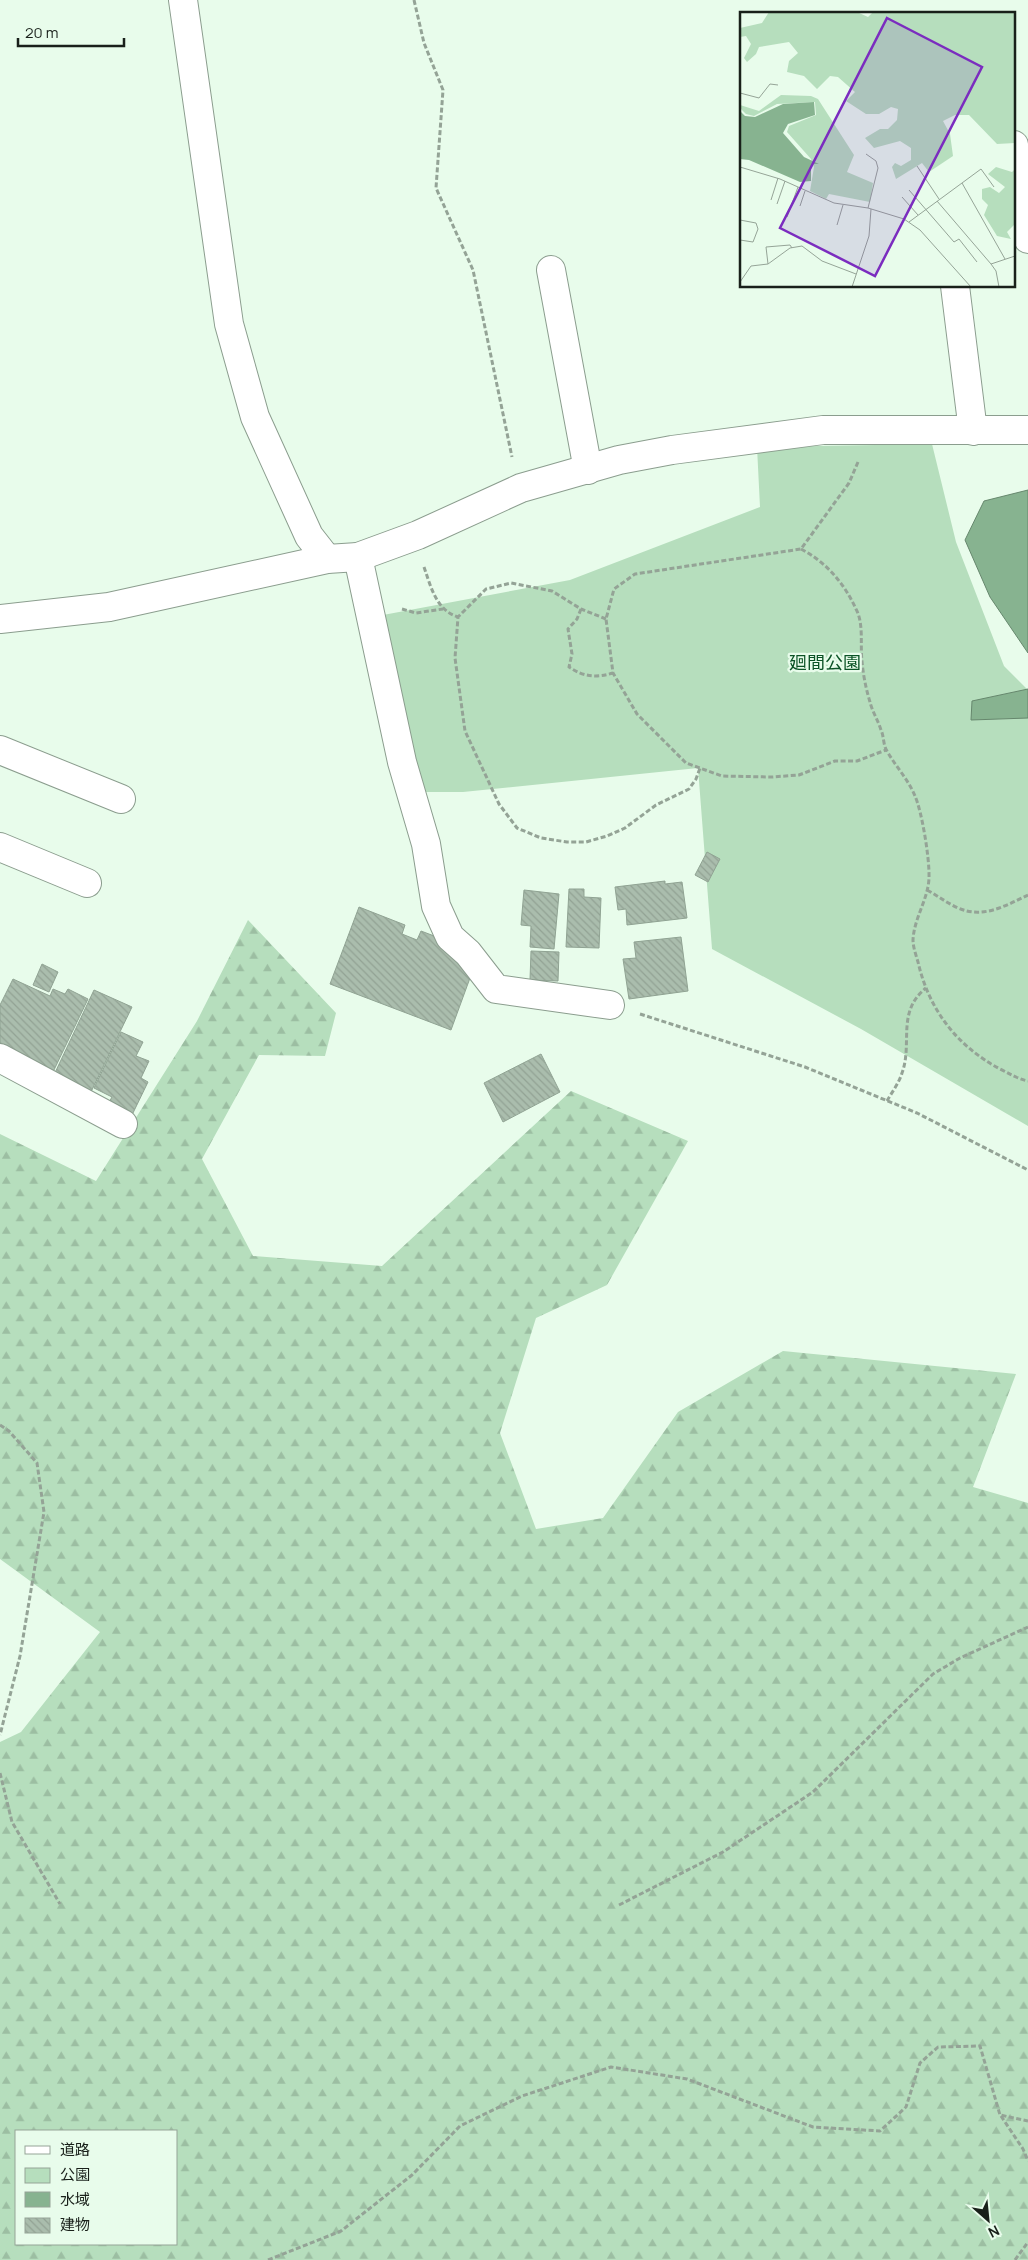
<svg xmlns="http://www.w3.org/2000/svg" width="1028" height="2260" viewBox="0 0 1028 2260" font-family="Manrope,'Noto Sans JP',sans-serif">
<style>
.forest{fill:url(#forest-firs);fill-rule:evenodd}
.park{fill:#b6debd}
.water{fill:#87b390;stroke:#66876d}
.building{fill:url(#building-back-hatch);stroke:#90a393}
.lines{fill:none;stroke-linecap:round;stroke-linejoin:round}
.minor-casing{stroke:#8b9d8e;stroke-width:30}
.path{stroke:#94a396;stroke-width:3;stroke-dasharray:5 2.5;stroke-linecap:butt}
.minor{stroke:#fff;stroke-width:28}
.labels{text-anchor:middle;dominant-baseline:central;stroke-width:4.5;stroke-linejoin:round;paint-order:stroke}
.park-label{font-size:18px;fill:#0b5326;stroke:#e8fceb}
.inset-road{fill:none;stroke:#95a497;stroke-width:1}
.view{fill:#7b2cbf;fill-opacity:0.15;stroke:#7b2cbf;stroke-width:2.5}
.inset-edge{fill:none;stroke:#19201a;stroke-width:2.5}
</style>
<defs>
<pattern id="forest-firs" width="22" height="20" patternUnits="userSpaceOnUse" patternTransform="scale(1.25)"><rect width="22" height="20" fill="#b6debd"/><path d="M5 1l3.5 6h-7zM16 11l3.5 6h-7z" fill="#9cbea2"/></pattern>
<pattern id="building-back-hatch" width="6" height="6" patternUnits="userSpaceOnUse" patternTransform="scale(1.25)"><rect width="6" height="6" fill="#aabdad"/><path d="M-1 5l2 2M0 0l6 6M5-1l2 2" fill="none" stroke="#92a294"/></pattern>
</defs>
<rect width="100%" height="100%" fill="#e8fceb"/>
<path class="forest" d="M248,920l88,93 -11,43 -66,-1 -57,104 51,97 129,10 189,-175 117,50 -81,144 -71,33 -36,115 36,96 67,-11 75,-106 105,-61 233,23 -43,113 55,16v757h-1028v-518l21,-10 79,-100 -100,-73v-425l96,47 101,-160zM16,2131h160v113h-160z"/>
<path class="park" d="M932,444l24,98 48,124 24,24v436l-167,-97 -149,-80 -14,-181 -235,24h-40l-56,-174 203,-38 190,-73 -3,-60z"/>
<g class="water">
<path d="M1028,490v163l-38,-56 -25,-57 19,-39z"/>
<path d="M1028,689v29l-57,2 1,-19z"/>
</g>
<g class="building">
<path d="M707,852l13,7 -12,23 -13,-7z"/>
<path d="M665,881v3l17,-2 5,36 -60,7 -1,-16 -8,1 -3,-23z"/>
<path d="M569,889h15v8l17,1 -2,50 -33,-1z"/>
<path d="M524,890l35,4 -5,55 -24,-2 1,-21 -10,-1z"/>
<path d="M359,907l46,18 -3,9 15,6 4,-9 29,11 13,16 7,20 -19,52 -121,-46z"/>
<path d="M681,937l7,54 -59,8 -6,-40 13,-1 -2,-16z"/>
<path d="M531,951l28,1 -1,29 -28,-1z"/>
<path d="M42,964l16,8 -9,20 -16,-7z"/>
<path d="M13,979l37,17 3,-7 12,5 3,-5 20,10 -35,73 -53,-25v-42z"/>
<path d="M94,990l38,17 -42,87 -37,-17z"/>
<path d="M121,1032l22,10 -7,14 13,5 -8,17 7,4 -16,33 -24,-11 4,-7 -18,-9z"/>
<path d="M541,1054l19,38 -57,30 -19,-39z"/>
</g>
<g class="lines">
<defs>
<g id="minor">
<path d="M183,0l46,324 26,93 54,119 18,23"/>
<path d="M1014,145l14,94"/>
<path d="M551,270l37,200"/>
<path d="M955,286l18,145"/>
<path d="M358,557l44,205 24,82 10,62 14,31 18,16 28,36 114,16"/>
<path d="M0,619l109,-12 218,-48 31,-2 60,-22 103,-47 98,-28 53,-10 151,-20h205"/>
<path d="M0,750l121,49"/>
<path d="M0,847l87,36"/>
<path d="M0,1058l123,66"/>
</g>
</defs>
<use href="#minor" class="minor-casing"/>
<g class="path">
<path d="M414,0l10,43 19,47 -7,98 37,82 39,187"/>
<path d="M858,462l-9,21 -48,66 -166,25 -21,15 -8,30 7,54 24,41 49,49 36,13 50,1 27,-2 36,-14h22l29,-11"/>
<path d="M801,549c25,13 43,34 55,60 8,15 4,35 6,52 1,13 4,28 8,41 2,9 8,18 11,28 3,6 2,15 6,21 9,16 21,28 28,45 7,16 14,60 14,78 1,23 -15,43 -16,66 0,7 3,15 5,22 11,48 39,84 82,107 10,5 18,10 28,12"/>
<path d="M424,567c7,20 12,43 34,50"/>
<path d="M402,609l14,4 27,-4"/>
<path d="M581,609l-4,10 -9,10 4,25 -3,13c15,10 27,11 44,6"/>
<path d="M606,619l-25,-10 -29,-18 -41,-8 -25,6 -28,28 -3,41 10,73 34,73 18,24 24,10 26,4h19l21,-6 18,-8 31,-23 33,-16 7,-10 4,-11"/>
<path d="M927,890c11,6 20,13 31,18 25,11 47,-2 70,-13"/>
<path d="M640,1014l165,53 112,46 111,57"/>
<path d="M887,1101c5,-9 12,-18 15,-28 11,-30 -6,-61 24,-85"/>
<path d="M0,1425l9,6 28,32 7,49 -24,144 -20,79"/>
<path d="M0,1773l12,49 48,82"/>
<path d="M619,1905l104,-53 90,-60 120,-118 27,-16 68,-31"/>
<path d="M1001,2116l22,33 5,12"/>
<path d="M268,2260l73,-29 71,-56 48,-49 62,-30 89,-29 76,12 126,48 67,4 26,-24 14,-44 18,-16 42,-1 20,69 28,6"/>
<path d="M1015,2260l13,-18"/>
</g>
<use href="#minor" class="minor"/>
</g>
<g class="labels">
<g class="park-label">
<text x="825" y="662">廻間公園</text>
</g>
</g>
<g transform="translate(740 12)">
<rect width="275" height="275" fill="#e8fceb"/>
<path d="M29,0h88l11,5 5,-5h142v131l-18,1 -28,-29h-14l-12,6 7,13 3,22 -24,16 -7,-9 -26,16 -4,-12 3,-4 6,3 10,-6v-12l-11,-7 -26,7 -9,-10 15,-9h8l9,-9 1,-11 -7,-2 -12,7h-13l-20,-13 9,-9 -17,-15 -8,-1 -13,13 -13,-13 -17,-4 2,-11 9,-8 -9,-11 -30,5 -3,7 -9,8 -3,-4 7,-14 -5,-8 -6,1v-9l22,-5zM256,155l16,5 3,-3v55l-8,8 4,7 -14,-3 -13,-21 4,-10 -6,-6v-10l8,-2 9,6 6,-6 -17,-13z" fill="#b6debd"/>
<path d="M41,83l30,1 7,3 36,56 -7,17 26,11 -3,19 -41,-8 -3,5 -16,-8 4,-24 -3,-8 -24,-27 2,-6 27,-11 -1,-13 -38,2 -23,12 -8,-2 -6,-6v-3l19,6z" fill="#b6debd"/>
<path d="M74,90l1,13 -27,9 -5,9 21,24 15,7h-8v17l-11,1 -51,-22 -9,-1v-48l5,5 10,1 28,-13z" fill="#87b390"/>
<path class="inset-road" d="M0,81l19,5 11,-14 8,1M126,142l10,7 2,7 -10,40M177,154l22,33M0,155l40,12 54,24 34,5 36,11 16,11 51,57M222,171l19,-14 13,18M169,178l45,52 5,-3 18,23M162,185l16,18M31,188l7,-22M197,189l54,63 24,-8M37,192l8,-23M60,194l5,-15M47,205l11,-30M0,208l16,3 2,6 -5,13 -13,-2M169,210l53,-39 43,76M97,213l6,-20M28,252l-2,-17 24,-2 2,3M251,252l5,7 3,16M0,270l11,-16 17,-2 22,-16 12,-2 20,15 34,13M112,275l17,-51 2,-27"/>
<path class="view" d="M147,6l95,49 -107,209 -95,-48z"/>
<rect width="275" height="275" class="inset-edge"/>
</g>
<rect x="15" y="2130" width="162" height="115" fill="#e8fceb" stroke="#95a497"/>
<rect x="25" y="2146" width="25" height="8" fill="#ffffff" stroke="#95a497"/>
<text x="60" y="2155" font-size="15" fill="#19201a">道路</text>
<rect x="25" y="2168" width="25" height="15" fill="#b6debd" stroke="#95a497"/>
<text x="60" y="2180" font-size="15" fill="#19201a">公園</text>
<rect x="25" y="2192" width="25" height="15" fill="#87b390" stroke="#95a497"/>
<text x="60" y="2205" font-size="15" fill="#19201a">水域</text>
<rect x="25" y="2218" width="25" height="15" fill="url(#building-back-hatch)" stroke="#95a497"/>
<text x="60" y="2230" font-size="15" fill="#19201a">建物</text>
<g transform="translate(988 2220) rotate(153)" stroke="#e8fceb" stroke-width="4" paint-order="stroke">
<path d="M0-4L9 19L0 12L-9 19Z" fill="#19201a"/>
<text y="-8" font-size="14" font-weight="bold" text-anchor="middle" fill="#19201a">N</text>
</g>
<path d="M18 38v8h106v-8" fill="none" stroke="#19201a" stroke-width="2.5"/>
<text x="25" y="38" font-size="15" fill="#19201a" stroke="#e8fceb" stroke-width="4" paint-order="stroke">20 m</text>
</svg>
